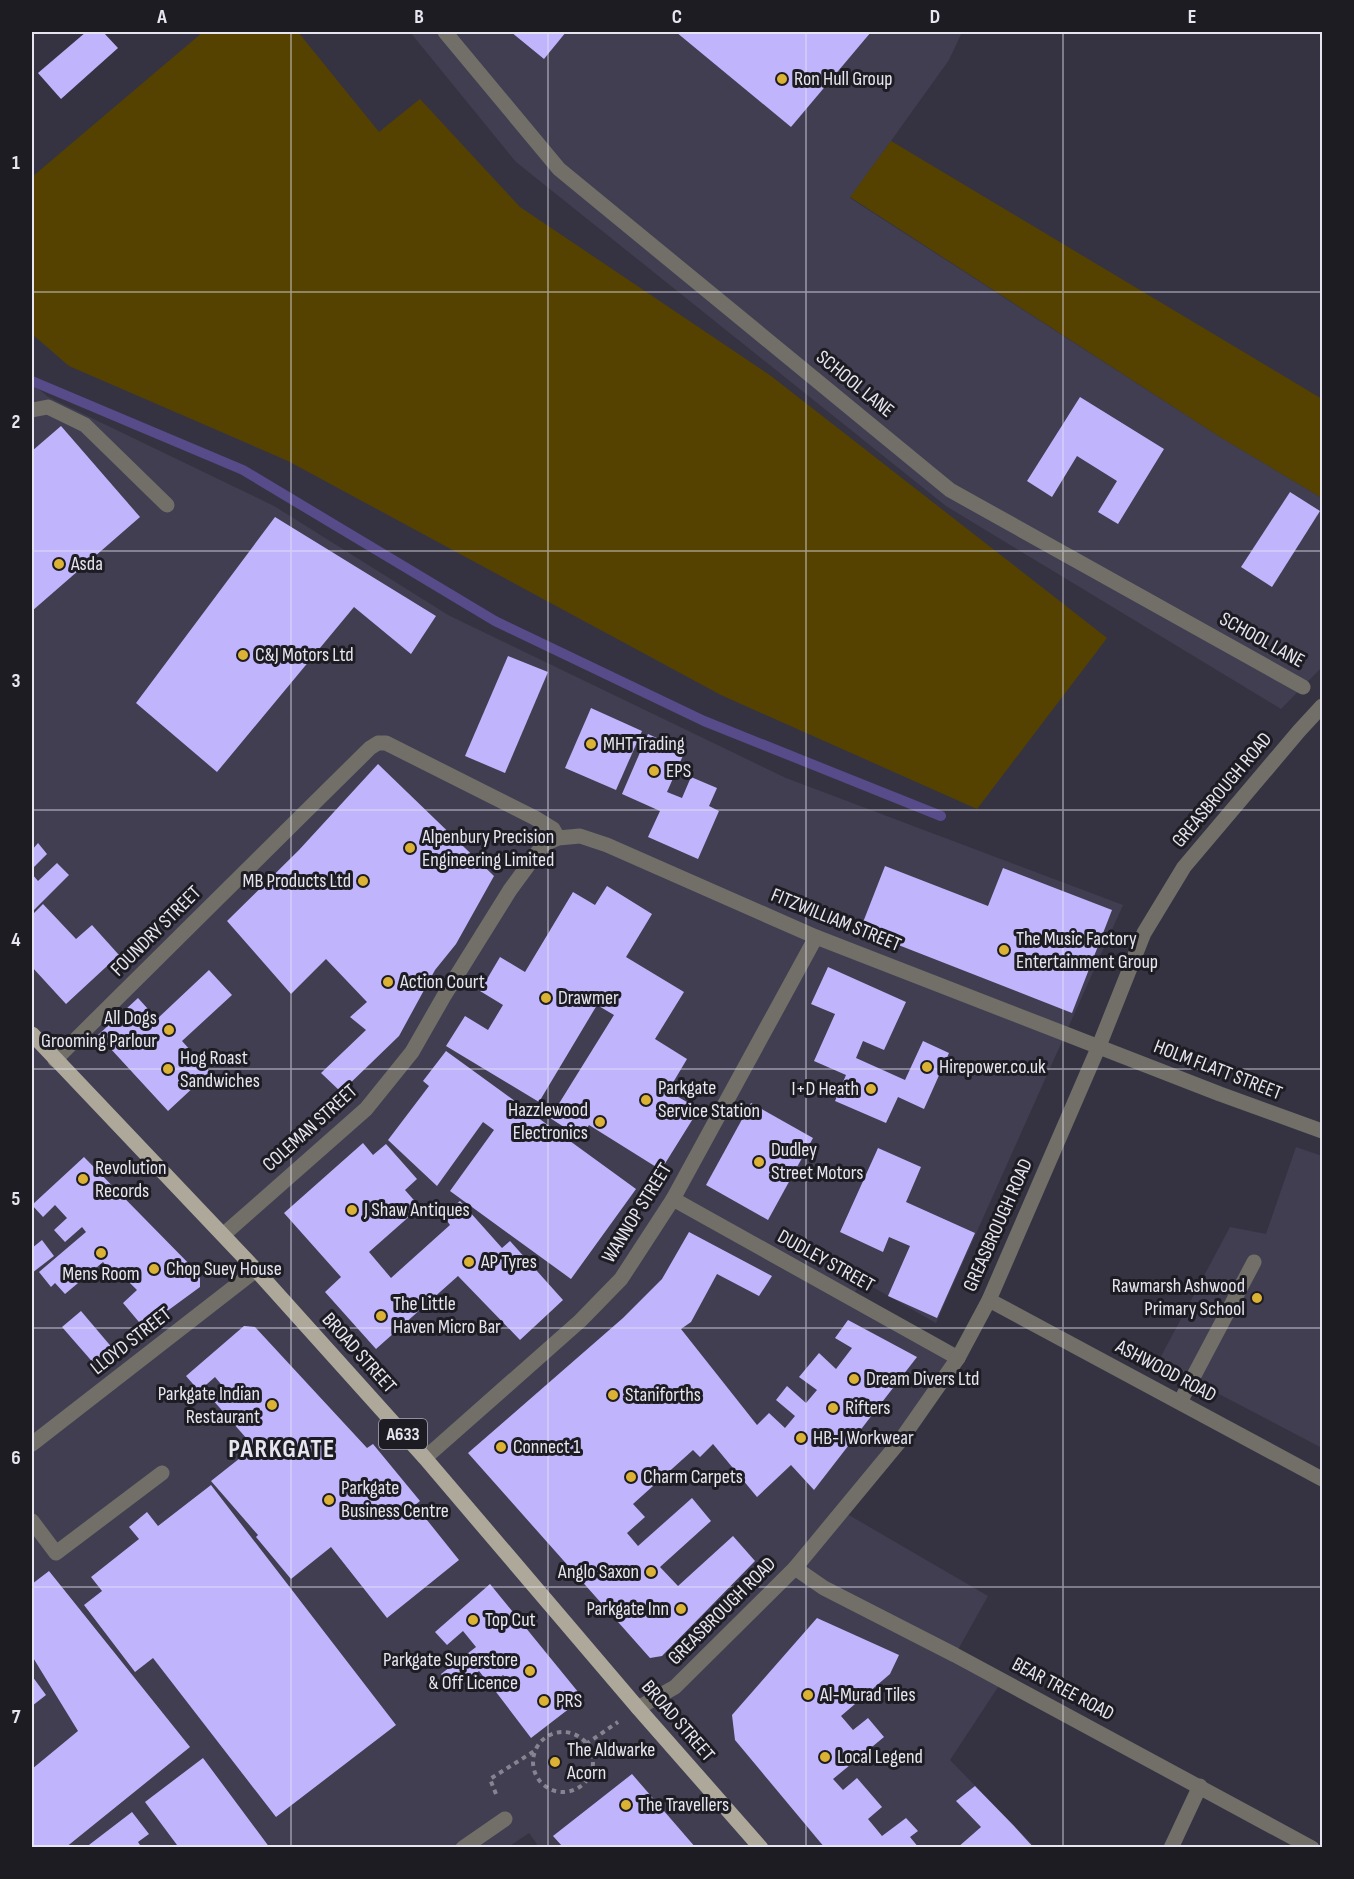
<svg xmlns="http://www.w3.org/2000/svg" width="1354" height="1879" viewBox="0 0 1354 1879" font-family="'Sofia Sans Condensed',sans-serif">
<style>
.built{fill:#413e52}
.green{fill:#564200}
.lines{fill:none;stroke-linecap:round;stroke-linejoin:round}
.stream{stroke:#574b8a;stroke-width:10}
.building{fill:#c0b5fd}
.path{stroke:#868491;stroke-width:4;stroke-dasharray:4.5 4.5;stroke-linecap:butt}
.lane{stroke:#726f68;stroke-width:15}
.street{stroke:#726f68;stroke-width:15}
.primary{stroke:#aea89a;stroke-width:15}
.grid{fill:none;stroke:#e7e6f0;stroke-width:1.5;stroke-opacity:0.55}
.poi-dot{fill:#dbb233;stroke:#1d1c23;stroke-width:2}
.labels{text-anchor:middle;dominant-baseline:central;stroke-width:6;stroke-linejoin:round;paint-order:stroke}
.shield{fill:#1d1c23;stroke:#aaa9b2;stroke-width:1.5}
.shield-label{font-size:18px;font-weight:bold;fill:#e7e6f0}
.poi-label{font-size:20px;fill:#e7e6f0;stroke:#1d1c23;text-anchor:start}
.street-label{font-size:20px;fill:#e7e6f0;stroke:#1d1c23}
.district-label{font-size:26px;font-weight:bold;letter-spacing:1.5px;fill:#e7e6f0;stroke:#1d1c23}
.neatline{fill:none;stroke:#e7e6f0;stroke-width:2}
.grid-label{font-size:20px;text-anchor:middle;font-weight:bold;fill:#e7e6f0}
</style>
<rect width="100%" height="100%" fill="#353342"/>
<g class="built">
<path d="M410,32h552l-13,28 -99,138 370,239 102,61v169l-41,42 -335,-203 -430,-344z"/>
<path d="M32,383l16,14 226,109 174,109 338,163 337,127 -187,418 -74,-42 -12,18 108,59 -116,153 146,85 -33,59 47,26 -52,79 85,87 -502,1 4,-4 -8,-11 -22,15 -475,-1z"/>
<path d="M1296,1147l26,9v292l-164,-86 72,-135 36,7z"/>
</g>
<g class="green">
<path d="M203,32h95l81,100 41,-33 100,108 251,169 336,262 -130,171 -256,-114 -433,-234 -219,-95 -37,-32v-157z"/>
<path d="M891,141l431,258v99l-102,-61 -370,-240z"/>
</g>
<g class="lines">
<path class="stream" d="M32,381l211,89 252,151 209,100 237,95"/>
</g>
<g class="building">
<path d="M86,32h17l15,16 -57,51 -23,-26z"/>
<path d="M511,32h55l-22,27z"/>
<path d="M676,32h195l-80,95z"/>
<path d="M1080,397l84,52 -46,75 -20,-12 19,-31 -40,-25 -25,41 -25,-16z"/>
<path d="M61,426l79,91 -108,94v-160z"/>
<path d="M1290,492l30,19 -48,76 -31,-20z"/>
<path d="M275,517l161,99 -25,38 -57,-47 -137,165 -81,-69z"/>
<path d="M508,656l40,16 -43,101 -40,-17z"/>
<path d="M591,708l51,23 -26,59 -51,-22z"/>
<path d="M648,734l37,17 -18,41 15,6 9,-21 26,11 -8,18 10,5 -21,48 -50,-22 12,-26 -38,-17z"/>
<path d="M378,764l116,112 -38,68 -21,26 -36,66 -58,56 -20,-19 45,-43 -16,-13 17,-15 -41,-43 -35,35 -64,-73 72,-71z"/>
<path d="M38,843l9,11 -15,15v-19z"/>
<path d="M57,863l12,12 -37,37v-38l6,7z"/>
<path d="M885,866l103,40 15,-38 109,42 -40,103 -212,-83z"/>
<path d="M607,886l45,28 -26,43 58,35 -29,47 32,20 -19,32 31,18 -38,61 -72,-45 -8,13 -31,-20 64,-103 -17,-10 -58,97 -93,-56 19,-30 23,14 15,-25 -23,-14 20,-34 25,15 48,-80 22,13z"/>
<path d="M43,904l33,35 16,-14 27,30 -53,49 -34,-37v-52z"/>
<path d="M828,967l78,35 -22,48 -21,-9 -7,17 49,22 18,-39 26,12 -25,56 -26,-12 -12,26 -51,-22 11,-26 -32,-14 21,-47 -24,-10z"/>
<path d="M209,970l23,25 -50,46 28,31 -42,39 -70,-76 40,-37 19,21z"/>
<path d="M446,1051l190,138 -65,90 -121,-88 44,-61 -11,-8 -46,64 -49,-46 41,-54 -6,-5z"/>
<path d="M751,1103l62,35 -45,82 -62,-35z"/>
<path d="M363,1143l10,12 13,-11 31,35 -12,11 15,17 -51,45 22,26 59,-53 -7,-10 17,-14 42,47 8,-7 53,59 -43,40 -62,-64 -82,73 -51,-57 16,-15 -57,-64z"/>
<path d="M878,1148l43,19 -15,35 69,31 -38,85 -49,-22 22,-50 -21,-9 -6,15 -43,-20z"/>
<path d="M84,1157l116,118v12l-56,41 -21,-25 14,-13 -13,-13 -5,4 -16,-19 -38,32 -10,-11 -4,4 -12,-15 47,-40 -4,-5 -17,15 -11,-12 13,-12 -12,-13 -12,12 -11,-12z"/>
<path d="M689,1232l83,44 -13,20 -42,-22 -26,48 -10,7 76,96 12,-12 16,15 10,-12 -19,-16 11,-14 19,17 11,-13 -18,-13 20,-24 17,16 16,-21 -17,-10 13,-18 69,37 -103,133 -23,-25 -34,32 -44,-53 -13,13 -7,-7 -60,54 12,13 -18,16 11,13 54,-48 19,23 -51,46 18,19 55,-50 22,25 -93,95 -12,2 -182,-205 155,-135 39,-39z"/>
<path d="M42,1240l12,16 -22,17v-25z"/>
<path d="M81,1311l33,39 -18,16 -34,-39z"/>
<path d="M244,1326l11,1 112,121 6,-4 47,57 -5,4 44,55 -72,58 -56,-71 -40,32 -35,-42 2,-2 -47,-54 43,-34 -42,-48 13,-10 -10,-12 -16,14 -13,-15z"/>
<path d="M211,1485l185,240 -120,92 -123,-159 -18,14 -51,-67 18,-14 -11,-14 48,-38 -10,-12 18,-15 11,14z"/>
<path d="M49,1571l141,176 -125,101h-33v-79l46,-38 -46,-75v-72z"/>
<path d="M490,1584l93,114 -52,40 -38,-50 13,-10 -3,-3 -13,10 -11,-14 -25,20 -13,-17 35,-27 -13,-16 -16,14 -12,-13z"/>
<path d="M817,1618l82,37 -9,19 -49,42 12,14 15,-12 16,19 -51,42 10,11 14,-12 25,29 -14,12 14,17 24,-18 12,13 -8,6 9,11h-94l-90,-108 -3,-25z"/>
<path d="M32,1676l14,19 -14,11z"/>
<path d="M203,1758l67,90h-96l3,-3 -32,-43z"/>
<path d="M632,1774l64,74h-135l1,-2 -9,-10z"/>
<path d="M975,1786l39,40 20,22h-77l24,-21 -25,-26z"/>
<path d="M132,1812l17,22 -11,8 4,6h-57z"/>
</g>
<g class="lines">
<g class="path">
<circle cx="563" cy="1762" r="30"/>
<path d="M586,1744l32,-22"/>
<path d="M496,1794l-6,-15 46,-29"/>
</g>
<g class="lane">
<path d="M32,410l16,-3 37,18 82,80"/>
<path d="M286,831l84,-83 8,-5h8l149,75 18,11 5,9"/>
<path d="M1180,1402l74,-140"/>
<path d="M32,1521l24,32 106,-80"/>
</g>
<g class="street">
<path d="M445,32l114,137 391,321 353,197"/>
<path d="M55,1060l231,-229"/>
<path d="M673,1199l285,159"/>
<path d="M223,1235l143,-126 46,-57 32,-56 66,-106 33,-45 15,-7 22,-2 27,9 209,92 404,157 102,37"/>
<path d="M989,1300l333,179"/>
<path d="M32,1444l224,-174"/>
<path d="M425,1458l155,-137 41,-42 52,-80 143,-262"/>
<path d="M795,1568l29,20 131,67 357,193"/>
<path d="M638,1708l37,-21 120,-119 105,-127 58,-83 31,-58 110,-254 45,-113 40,-66 115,-136 23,-25"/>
<path d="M463,1848l42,-29"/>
<path d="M1171,1848l29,-62"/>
</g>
<path class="primary" d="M32,1034l224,236 169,188 213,250 123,140"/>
</g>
<path class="grid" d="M291,32v1816M548,32v1816M806,32v1816M1063,32v1816M32,292h1290M32,551h1290M32,810h1290M32,1069h1290M32,1328h1290M32,1587h1290"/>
<g class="poi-dot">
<circle cx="782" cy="79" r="6"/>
<circle cx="59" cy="564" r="6"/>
<circle cx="243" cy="655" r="6"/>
<circle cx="591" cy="744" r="6"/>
<circle cx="654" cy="771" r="6"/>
<circle cx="410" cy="848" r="6"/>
<circle cx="363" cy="881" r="6"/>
<circle cx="1004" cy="950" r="6"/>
<circle cx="388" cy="982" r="6"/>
<circle cx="546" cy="998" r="6"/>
<circle cx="169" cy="1030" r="6"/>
<circle cx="927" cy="1067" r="6"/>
<circle cx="168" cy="1069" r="6"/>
<circle cx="871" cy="1089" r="6"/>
<circle cx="646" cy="1100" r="6"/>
<circle cx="600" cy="1122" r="6"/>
<circle cx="759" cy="1162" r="6"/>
<circle cx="83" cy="1179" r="6"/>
<circle cx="352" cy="1210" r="6"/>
<circle cx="101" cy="1253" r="6"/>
<circle cx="469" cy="1262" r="6"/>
<circle cx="154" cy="1269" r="6"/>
<circle cx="1257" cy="1298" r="6"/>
<circle cx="381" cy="1316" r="6"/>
<circle cx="854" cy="1379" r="6"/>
<circle cx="613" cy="1395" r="6"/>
<circle cx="272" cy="1405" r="6"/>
<circle cx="833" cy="1408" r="6"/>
<circle cx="801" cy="1438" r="6"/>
<circle cx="501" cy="1447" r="6"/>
<circle cx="631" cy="1477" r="6"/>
<circle cx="329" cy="1500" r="6"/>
<circle cx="651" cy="1572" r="6"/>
<circle cx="681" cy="1609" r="6"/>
<circle cx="473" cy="1620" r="6"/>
<circle cx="530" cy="1671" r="6"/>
<circle cx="808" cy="1695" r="6"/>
<circle cx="544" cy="1701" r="6"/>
<circle cx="825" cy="1757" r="6"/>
<circle cx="555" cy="1762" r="6"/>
<circle cx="626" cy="1805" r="6"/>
</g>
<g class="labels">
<rect class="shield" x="379" y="1419" width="48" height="30" rx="4.5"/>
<g class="shield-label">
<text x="403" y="1434">A633</text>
</g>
<g class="poi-label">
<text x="794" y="79">Ron Hull Group</text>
<text x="71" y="564">Asda</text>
<text x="255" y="655">C&amp;J Motors Ltd</text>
<text x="603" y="744">MHT Trading</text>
<text x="666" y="771">EPS</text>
<text x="422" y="837">Alpenbury Precision<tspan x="422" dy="23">Engineering Limited</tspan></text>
<text x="351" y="881" text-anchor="end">MB Products Ltd</text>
<text x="1016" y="939">The Music Factory<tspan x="1016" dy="23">Entertainment Group</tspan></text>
<text x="400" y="982">Action Court</text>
<text x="558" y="998">Drawmer</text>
<text x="157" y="1018" text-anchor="end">All Dogs<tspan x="157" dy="23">Grooming Parlour</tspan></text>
<text x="180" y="1058">Hog Roast<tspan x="180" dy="23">Sandwiches</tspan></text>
<text x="939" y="1067">Hirepower.co.uk</text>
<text x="658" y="1088">Parkgate<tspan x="658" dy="23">Service Station</tspan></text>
<text x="859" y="1089" text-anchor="end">I+D Heath</text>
<text x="588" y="1110" text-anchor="end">Hazzlewood<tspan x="588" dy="23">Electronics</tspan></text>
<text x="771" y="1150">Dudley<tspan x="771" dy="23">Street Motors</tspan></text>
<text x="95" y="1168">Revolution<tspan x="95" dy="23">Records</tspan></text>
<text x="364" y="1210">J Shaw Antiques</text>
<text x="481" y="1262">AP Tyres</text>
<text x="166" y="1269">Chop Suey House</text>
<text x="101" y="1274" text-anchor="middle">Mens Room</text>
<text x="1245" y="1286" text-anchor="end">Rawmarsh Ashwood<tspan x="1245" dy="23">Primary School</tspan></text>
<text x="393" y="1304">The Little<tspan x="393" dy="23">Haven Micro Bar</tspan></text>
<text x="866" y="1379">Dream Divers Ltd</text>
<text x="260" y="1394" text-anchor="end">Parkgate Indian<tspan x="260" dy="23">Restaurant</tspan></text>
<text x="625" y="1395">Staniforths</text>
<text x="845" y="1408">Rifters</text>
<text x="813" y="1438">HB-I Workwear</text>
<text x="513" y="1447">Connect 1</text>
<text x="643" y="1477">Charm Carpets</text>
<text x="341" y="1488">Parkgate<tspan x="341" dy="23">Business Centre</tspan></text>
<text x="639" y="1572" text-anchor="end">Anglo Saxon</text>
<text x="669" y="1609" text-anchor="end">Parkgate Inn</text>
<text x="485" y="1620">Top Cut</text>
<text x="518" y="1660" text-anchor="end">Parkgate Superstore<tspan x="518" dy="23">&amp; Off Licence</tspan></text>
<text x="820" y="1695">Al-Murad Tiles</text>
<text x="556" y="1701">PRS</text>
<text x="567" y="1750">The Aldwarke<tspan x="567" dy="23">Acorn</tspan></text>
<text x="837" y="1757">Local Legend</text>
<text x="638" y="1805">The Travellers</text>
</g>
<g class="street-label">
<text transform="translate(855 384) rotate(39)">SCHOOL LANE</text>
<text transform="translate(1262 640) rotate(29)">SCHOOL LANE</text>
<text transform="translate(1222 790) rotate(-50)">GREASBROUGH ROAD</text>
<text transform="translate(836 920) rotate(22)">FITZWILLIAM STREET</text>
<text transform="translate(156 931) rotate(-45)">FOUNDRY STREET</text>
<text transform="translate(1218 1070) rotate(21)">HOLM FLATT STREET</text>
<text transform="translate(310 1128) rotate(-42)">COLEMAN STREET</text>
<text transform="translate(637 1213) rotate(-58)">WANNOP STREET</text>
<text transform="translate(998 1225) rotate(-66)">GREASBROUGH ROAD</text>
<text transform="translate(826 1261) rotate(29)">DUDLEY STREET</text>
<text transform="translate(131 1341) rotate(-38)">LLOYD STREET</text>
<text transform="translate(359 1353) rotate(48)">BROAD STREET</text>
<text transform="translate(1166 1371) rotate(28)">ASHWOOD ROAD</text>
<text transform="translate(722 1611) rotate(-45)">GREASBROUGH ROAD</text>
<text transform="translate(1063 1689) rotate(28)">BEAR TREE ROAD</text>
<text transform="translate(678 1721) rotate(49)">BROAD STREET</text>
</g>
<g class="district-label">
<text x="282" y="1449">PARKGATE</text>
</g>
</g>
<rect width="1354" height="1879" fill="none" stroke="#1d1c23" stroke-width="66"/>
<rect x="33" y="33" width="1288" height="1813" class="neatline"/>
<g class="grid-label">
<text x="162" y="23">A</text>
<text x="419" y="23">B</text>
<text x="677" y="23">C</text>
<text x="935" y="23">D</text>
<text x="1192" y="23">E</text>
<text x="16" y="169">1</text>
<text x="16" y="428">2</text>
<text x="16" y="687">3</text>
<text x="16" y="946">4</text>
<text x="16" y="1205">5</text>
<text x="16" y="1464">6</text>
<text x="16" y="1723">7</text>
</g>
</svg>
